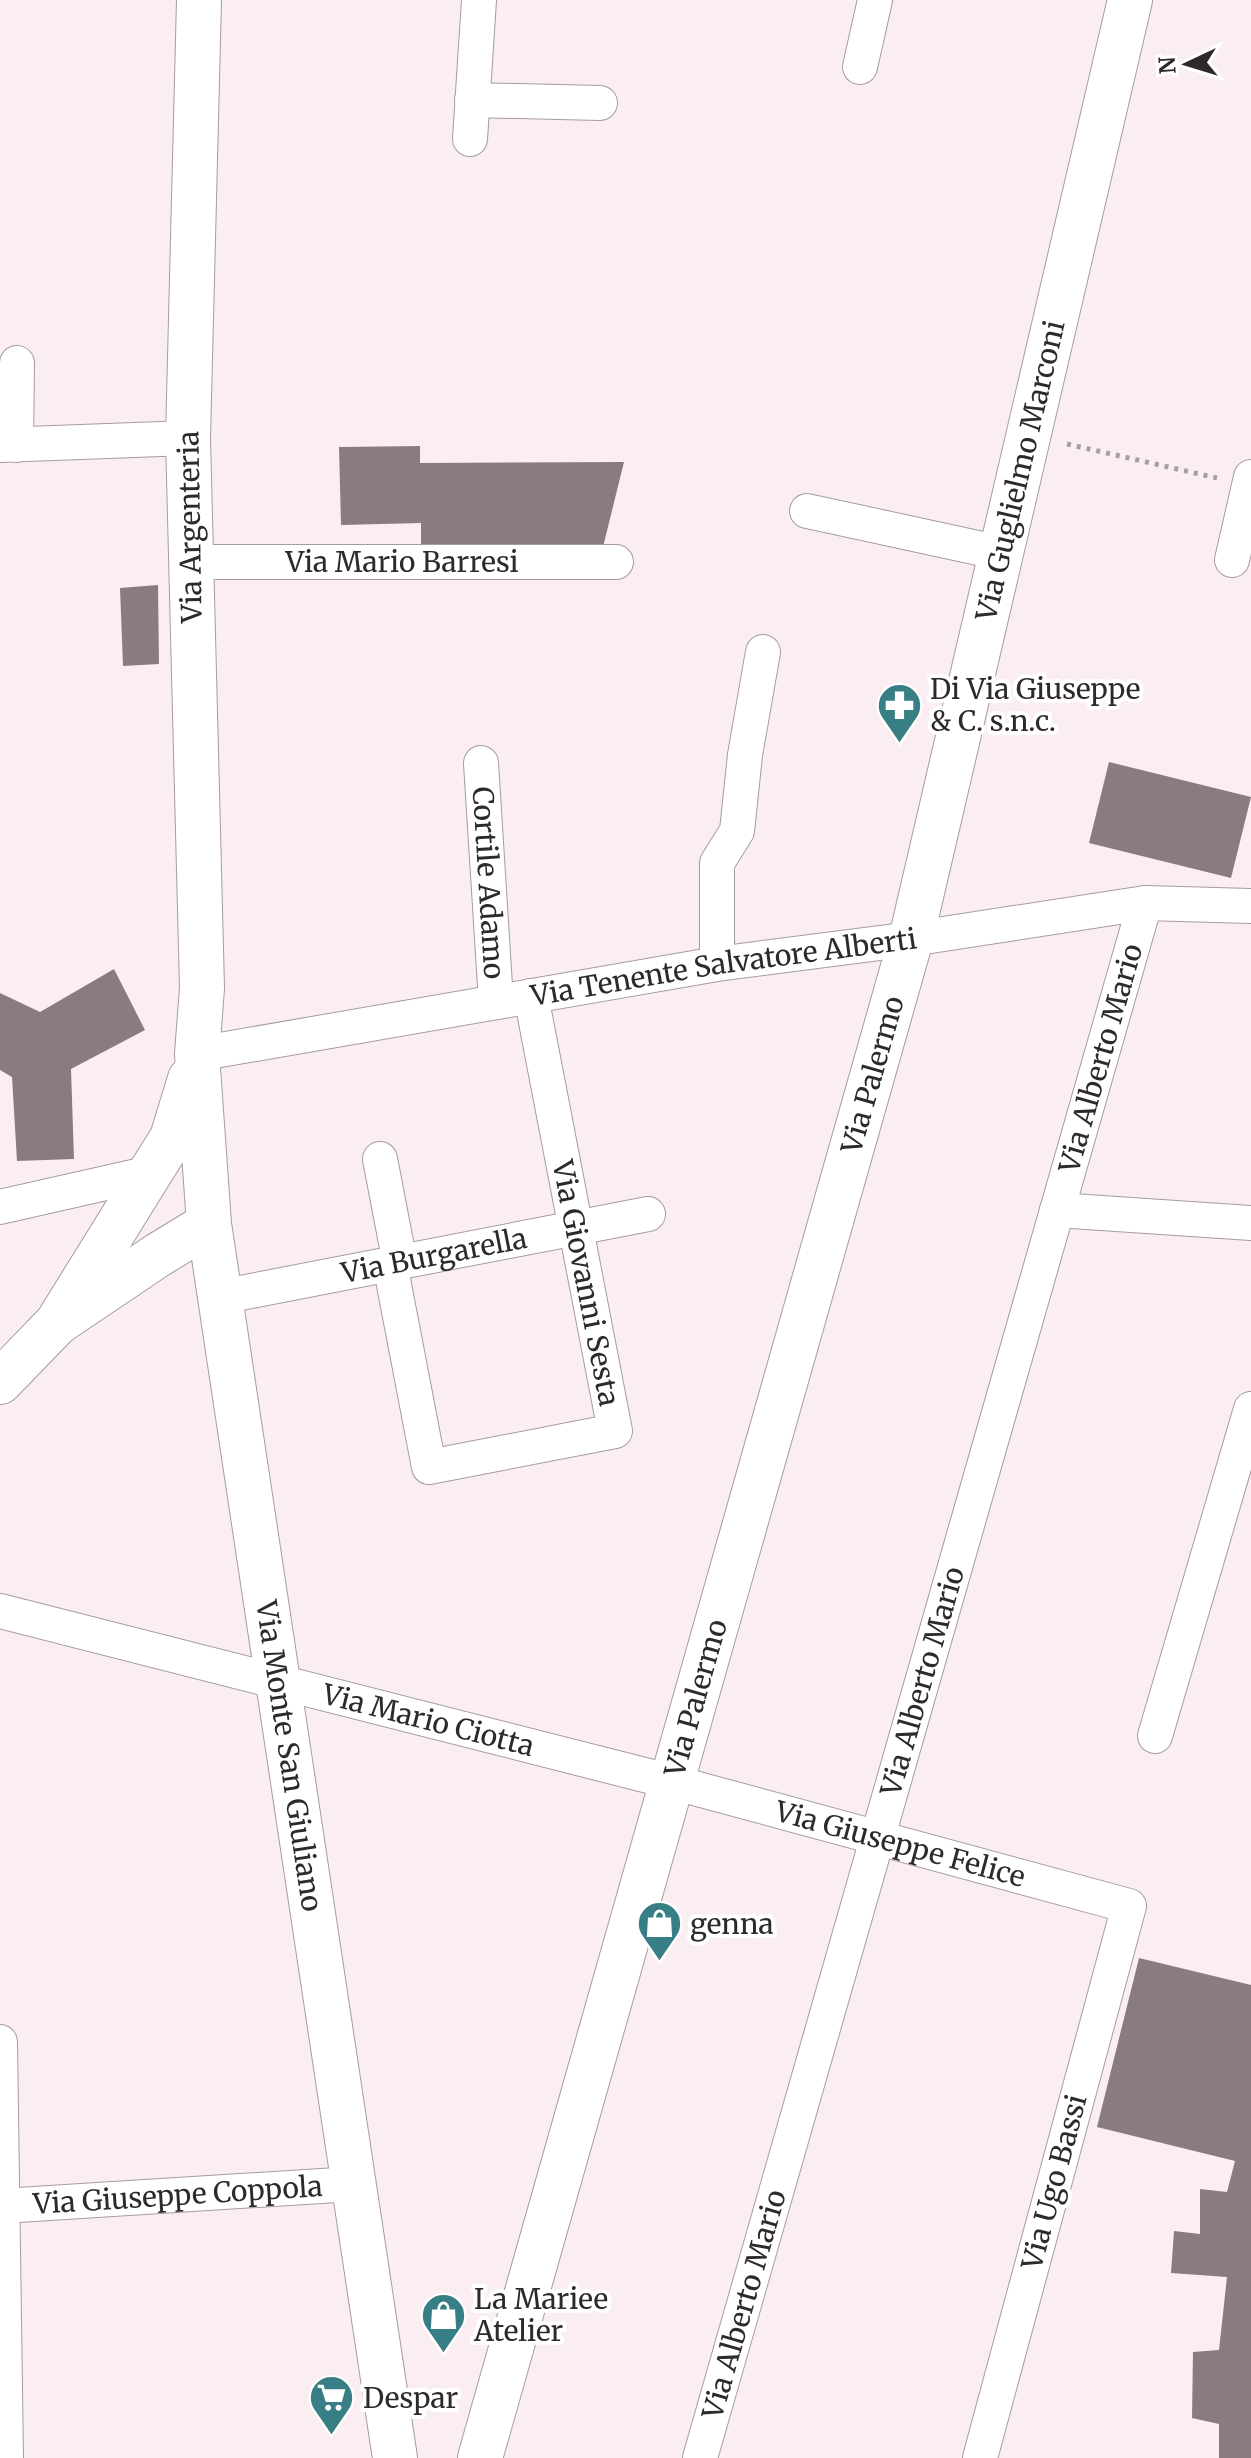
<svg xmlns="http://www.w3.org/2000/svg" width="1251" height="2458" viewBox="0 0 1251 2458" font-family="Merriweather,serif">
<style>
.building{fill:#887c81}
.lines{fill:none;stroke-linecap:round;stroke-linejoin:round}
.minor-casing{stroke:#a79ba0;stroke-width:36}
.tertiary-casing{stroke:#a79ba0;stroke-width:46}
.secondary-casing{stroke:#a79ba0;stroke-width:46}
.path{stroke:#a89ea2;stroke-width:5;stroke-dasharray:4 6;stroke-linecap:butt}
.minor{stroke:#fff;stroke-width:34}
.tertiary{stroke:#fff;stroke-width:44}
.secondary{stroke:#fff;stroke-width:44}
.labels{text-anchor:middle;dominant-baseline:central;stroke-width:8;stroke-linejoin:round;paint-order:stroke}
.street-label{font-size:28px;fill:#2e292b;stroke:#fff}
.poi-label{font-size:28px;fill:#2e292b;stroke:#fff;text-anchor:start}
</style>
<rect width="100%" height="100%" fill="#fbeef3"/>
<g class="building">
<path d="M420,446v17l204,-1 -21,85 -182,3v-27l-80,2 -2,-78z"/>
<path d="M158,585l1,79 -36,2 -3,-78z"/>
<path d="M1109,762l142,35 -20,81 -142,-35z"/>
<path d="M114,969l31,61 -74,39 3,90 -57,2 -5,-84 -12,-7v-77l40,19z"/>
<path d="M1139,1958l112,27v473h-32v-34l-27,-6 1,-66 26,-2 8,-73 -56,-4 3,-42 26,3v-45l27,3 8,-31 -138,-34z"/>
</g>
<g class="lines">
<defs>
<g id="minor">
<path d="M860,67l15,-67"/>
<path d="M472,100l128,3"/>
<path d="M470,139l9,-139"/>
<path d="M0,445l188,-7"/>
<path d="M16,445l1,-82"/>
<path d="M807,511l194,42"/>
<path d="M1232,560l19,-83"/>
<path id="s1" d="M190,562h426"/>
<path id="s2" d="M481,763l15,239"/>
<path d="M717,964v-101l20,-32 8,-76 18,-103"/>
<path id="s3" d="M197,1054l520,-90 194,-25 234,-36 106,3"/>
<path d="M380,1159l20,104"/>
<path d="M0,1207l150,-34"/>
<path d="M1057,1210l194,13"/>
<path d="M390,1264l39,203 186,-36 -84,-435"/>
<path id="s4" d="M220,1297l428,-83"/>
<path id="s5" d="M0,1611l672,171 457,124 -149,552"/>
<path d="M1155,1736l96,-327"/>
<path d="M0,2042l6,416"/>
<path id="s6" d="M2,2206l351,-22"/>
<path id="s7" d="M700,2458l445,-1555"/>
</g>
<g id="tertiary">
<path id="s8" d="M209,1224l186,1234"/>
</g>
<g id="secondary">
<path d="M57,1323l101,-68 51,-31 -12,-170 5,-66 -14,-550 11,-438"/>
<path d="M0,1382l57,-59 93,-150 22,-35 18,-59"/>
<path id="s9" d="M480,2458l431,-1519 219,-939"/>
</g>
</defs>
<use href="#minor" class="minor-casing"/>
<use href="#tertiary" class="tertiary-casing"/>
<use href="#secondary" class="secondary-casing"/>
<path class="path" d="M1067,444l150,34"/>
<use href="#minor" class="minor"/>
<use href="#tertiary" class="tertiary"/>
<use href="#secondary" class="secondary"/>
</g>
<defs>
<symbol id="pharmacy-pin" viewBox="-11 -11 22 30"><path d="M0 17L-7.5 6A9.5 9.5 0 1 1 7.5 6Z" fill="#377f84" stroke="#fff"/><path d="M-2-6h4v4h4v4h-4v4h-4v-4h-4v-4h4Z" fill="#fff"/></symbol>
<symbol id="shop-pin" viewBox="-11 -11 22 30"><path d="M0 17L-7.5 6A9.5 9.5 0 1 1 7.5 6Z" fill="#377f84" stroke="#fff"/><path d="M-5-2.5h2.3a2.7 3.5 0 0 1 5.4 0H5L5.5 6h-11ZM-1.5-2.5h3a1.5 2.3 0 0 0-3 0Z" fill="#fff"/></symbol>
<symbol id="supermarket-pin" viewBox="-11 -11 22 30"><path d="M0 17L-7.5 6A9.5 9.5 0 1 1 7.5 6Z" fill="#377f84" stroke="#fff"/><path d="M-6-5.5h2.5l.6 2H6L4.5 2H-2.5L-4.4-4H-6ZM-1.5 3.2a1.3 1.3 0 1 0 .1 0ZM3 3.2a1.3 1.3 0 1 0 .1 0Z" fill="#fff"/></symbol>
</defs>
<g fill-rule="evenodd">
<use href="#pharmacy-pin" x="874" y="680" width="51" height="69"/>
<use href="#shop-pin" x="634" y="1898" width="51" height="69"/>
<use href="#shop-pin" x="418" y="2290" width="51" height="69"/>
<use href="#supermarket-pin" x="306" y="2372" width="51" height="69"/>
</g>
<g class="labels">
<g class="street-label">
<text stroke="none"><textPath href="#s9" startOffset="2060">Via Guglielmo Marconi</textPath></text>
<text transform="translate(190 527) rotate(-91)">Via Argenteria</text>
<text stroke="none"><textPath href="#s1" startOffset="212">Via Mario Barresi</textPath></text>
<text stroke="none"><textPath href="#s2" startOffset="120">Cortile Adamo</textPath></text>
<text stroke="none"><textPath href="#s3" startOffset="534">Via Tenente Salvatore Alberti</textPath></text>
<text stroke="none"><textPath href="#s7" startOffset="1456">Via Alberto Mario</textPath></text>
<text stroke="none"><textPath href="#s9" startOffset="1438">Via Palermo</textPath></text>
<text stroke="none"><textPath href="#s4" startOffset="218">Via Burgarella</textPath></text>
<text transform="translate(586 1283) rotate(79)">Via Giovanni Sesta</text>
<text stroke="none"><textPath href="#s7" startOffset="808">Via Alberto Mario</textPath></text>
<text stroke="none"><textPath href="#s9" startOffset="790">Via Palermo</textPath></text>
<text stroke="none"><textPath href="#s5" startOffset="442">Via Mario Ciotta</textPath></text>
<text stroke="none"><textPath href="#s8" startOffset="538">Via Monte San Giuliano</textPath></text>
<text stroke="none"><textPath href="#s5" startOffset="930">Via Giuseppe Felice</textPath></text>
<text transform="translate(1054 2182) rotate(-75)">Via Ugo Bassi</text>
<text stroke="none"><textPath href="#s6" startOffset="176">Via Giuseppe Coppola</textPath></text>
<text stroke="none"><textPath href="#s7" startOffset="160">Via Alberto Mario</textPath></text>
</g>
<g class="poi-label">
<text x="930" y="689">Di Via Giuseppe<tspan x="930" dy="32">&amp; C. s.n.c.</tspan></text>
<text x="690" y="1924">genna</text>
<text x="474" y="2299">La Mariee<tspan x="474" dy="32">Atelier</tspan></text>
<text x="363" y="2398">Despar</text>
</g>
</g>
<g transform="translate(1187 64) rotate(266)" stroke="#ffffff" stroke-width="6" paint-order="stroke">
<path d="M0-6L14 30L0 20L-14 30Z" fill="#2e292b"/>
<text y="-12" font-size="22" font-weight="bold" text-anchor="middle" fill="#2e292b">N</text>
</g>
</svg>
